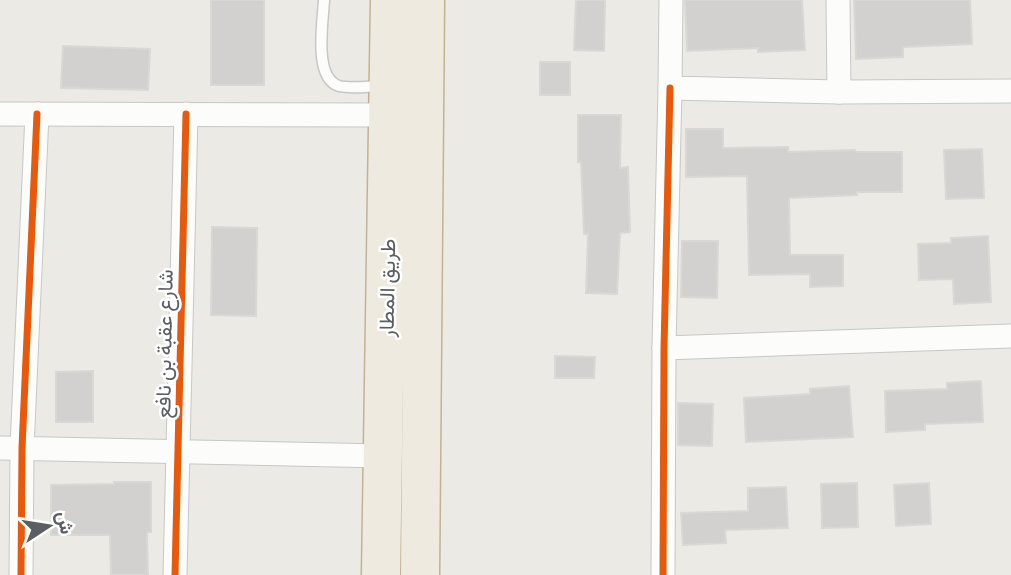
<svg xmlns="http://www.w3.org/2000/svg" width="1011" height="575" viewBox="0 0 1011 575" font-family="Barlow,Vazirmatn,sans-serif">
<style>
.building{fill:#d2d1cf;stroke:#dad8d4;stroke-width:2}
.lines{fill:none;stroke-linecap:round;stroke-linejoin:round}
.lane-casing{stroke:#c7c7c6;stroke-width:13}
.street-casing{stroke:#c7c7c6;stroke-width:25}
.highway-casing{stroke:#c2b193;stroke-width:41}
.lane{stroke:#fcfcfb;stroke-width:10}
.street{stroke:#fcfcfb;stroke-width:23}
.highway{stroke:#eeeae0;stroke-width:38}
.cycleway-casing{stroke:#fff;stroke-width:11}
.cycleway{stroke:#e8590c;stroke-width:7}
.labels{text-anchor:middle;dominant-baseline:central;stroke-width:5;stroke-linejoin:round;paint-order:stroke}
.street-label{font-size:21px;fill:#5b5f63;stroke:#fff}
</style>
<rect width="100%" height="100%" fill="#ebeae5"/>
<g class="building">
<rect x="211" y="0" width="53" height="85"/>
<path d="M576,0h29l-1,51 -30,-1z"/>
<path d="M685,0h117l3,50 -47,2v-4l-71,3z"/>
<path d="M854,0h116l2,44 -69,3v10l-47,2z"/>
<path d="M63,46l87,3 -2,41 -87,-2z"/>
<rect x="540" y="62" width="30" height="33"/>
<path d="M578,115h43l-1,53 8,-1 2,65 -10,1 -3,61 -31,-1 2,-59h-4l-3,-72h-3z"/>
<path d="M686,129h37v19l65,-1v5l67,-2 1,2h46v40h-45v3l-68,3 1,57h53v31l-33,1v-13l-61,1 -2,-99 -61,1z"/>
<path d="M982,149l2,49 -38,1 -2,-49z"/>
<path d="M212,227l45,1 -1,88 -45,-1z"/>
<path d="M988,236l3,66 -37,2 -1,-25 -34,1 -1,-36 33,-1v-5z"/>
<path d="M682,241h36l-1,57 -36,-1z"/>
<path d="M555,356l40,1 -1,21h-39z"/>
<path d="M93,371v51h-37v-50z"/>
<path d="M981,381l2,41 -58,2v6l-39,2 -1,-41 62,-2v-6z"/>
<path d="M849,386l4,51 -107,5 -2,-44 66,-4v-5z"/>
<path d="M678,403l35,1 -1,42 -34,-1z"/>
<path d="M114,482h37v50h-4l1,43h-37l-1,-40h-59v-50l63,-1z"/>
<path d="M857,483l1,44 -36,1 -1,-44z"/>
<path d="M929,483l2,41 -35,2 -2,-41z"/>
<path d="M786,487l2,41 -63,2 1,13 -43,2 -2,-32 67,-2v-23z"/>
</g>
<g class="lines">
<defs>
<path id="lane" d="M324,0c-1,22 -11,78 15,86 13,3 30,0 44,0"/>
<g id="street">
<path d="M671,0l-1,88 169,4 172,-1"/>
<path d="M838,0l1,92"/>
<path d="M0,114l389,1"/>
<path d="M664,348l347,-12"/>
<path d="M0,448l383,8"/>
<path d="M21,575l1,-127 15,-334"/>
<path d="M175,575l11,-461"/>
<path d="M663,575l1,-227 6,-260"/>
</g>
<g id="highway">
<path d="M381,575l9,-575"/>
<path d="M420,575l5,-575"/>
</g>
</defs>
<use href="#lane" class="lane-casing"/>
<use href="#street" class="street-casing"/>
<use href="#highway" class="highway-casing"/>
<use href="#lane" class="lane"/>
<use href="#street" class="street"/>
<use href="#highway" class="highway"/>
<defs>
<g id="cycleway">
<path d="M21,575l1,-127 15,-334"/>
<path d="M175,575l11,-461"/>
<path d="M663,575l1,-227 6,-260"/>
</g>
</defs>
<use href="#cycleway" class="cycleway-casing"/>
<use href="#cycleway" class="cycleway"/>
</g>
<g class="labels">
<g class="street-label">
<text transform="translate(386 288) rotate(-89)">طريق المطار</text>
<text transform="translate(163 344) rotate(-89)">شارع عقبة بن نافع</text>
</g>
</g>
<g transform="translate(49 526) rotate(78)" stroke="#ffffff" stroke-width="5" paint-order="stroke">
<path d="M0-5L12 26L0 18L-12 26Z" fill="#5b5f63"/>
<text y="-10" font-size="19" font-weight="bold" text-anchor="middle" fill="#5b5f63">ش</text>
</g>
</svg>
